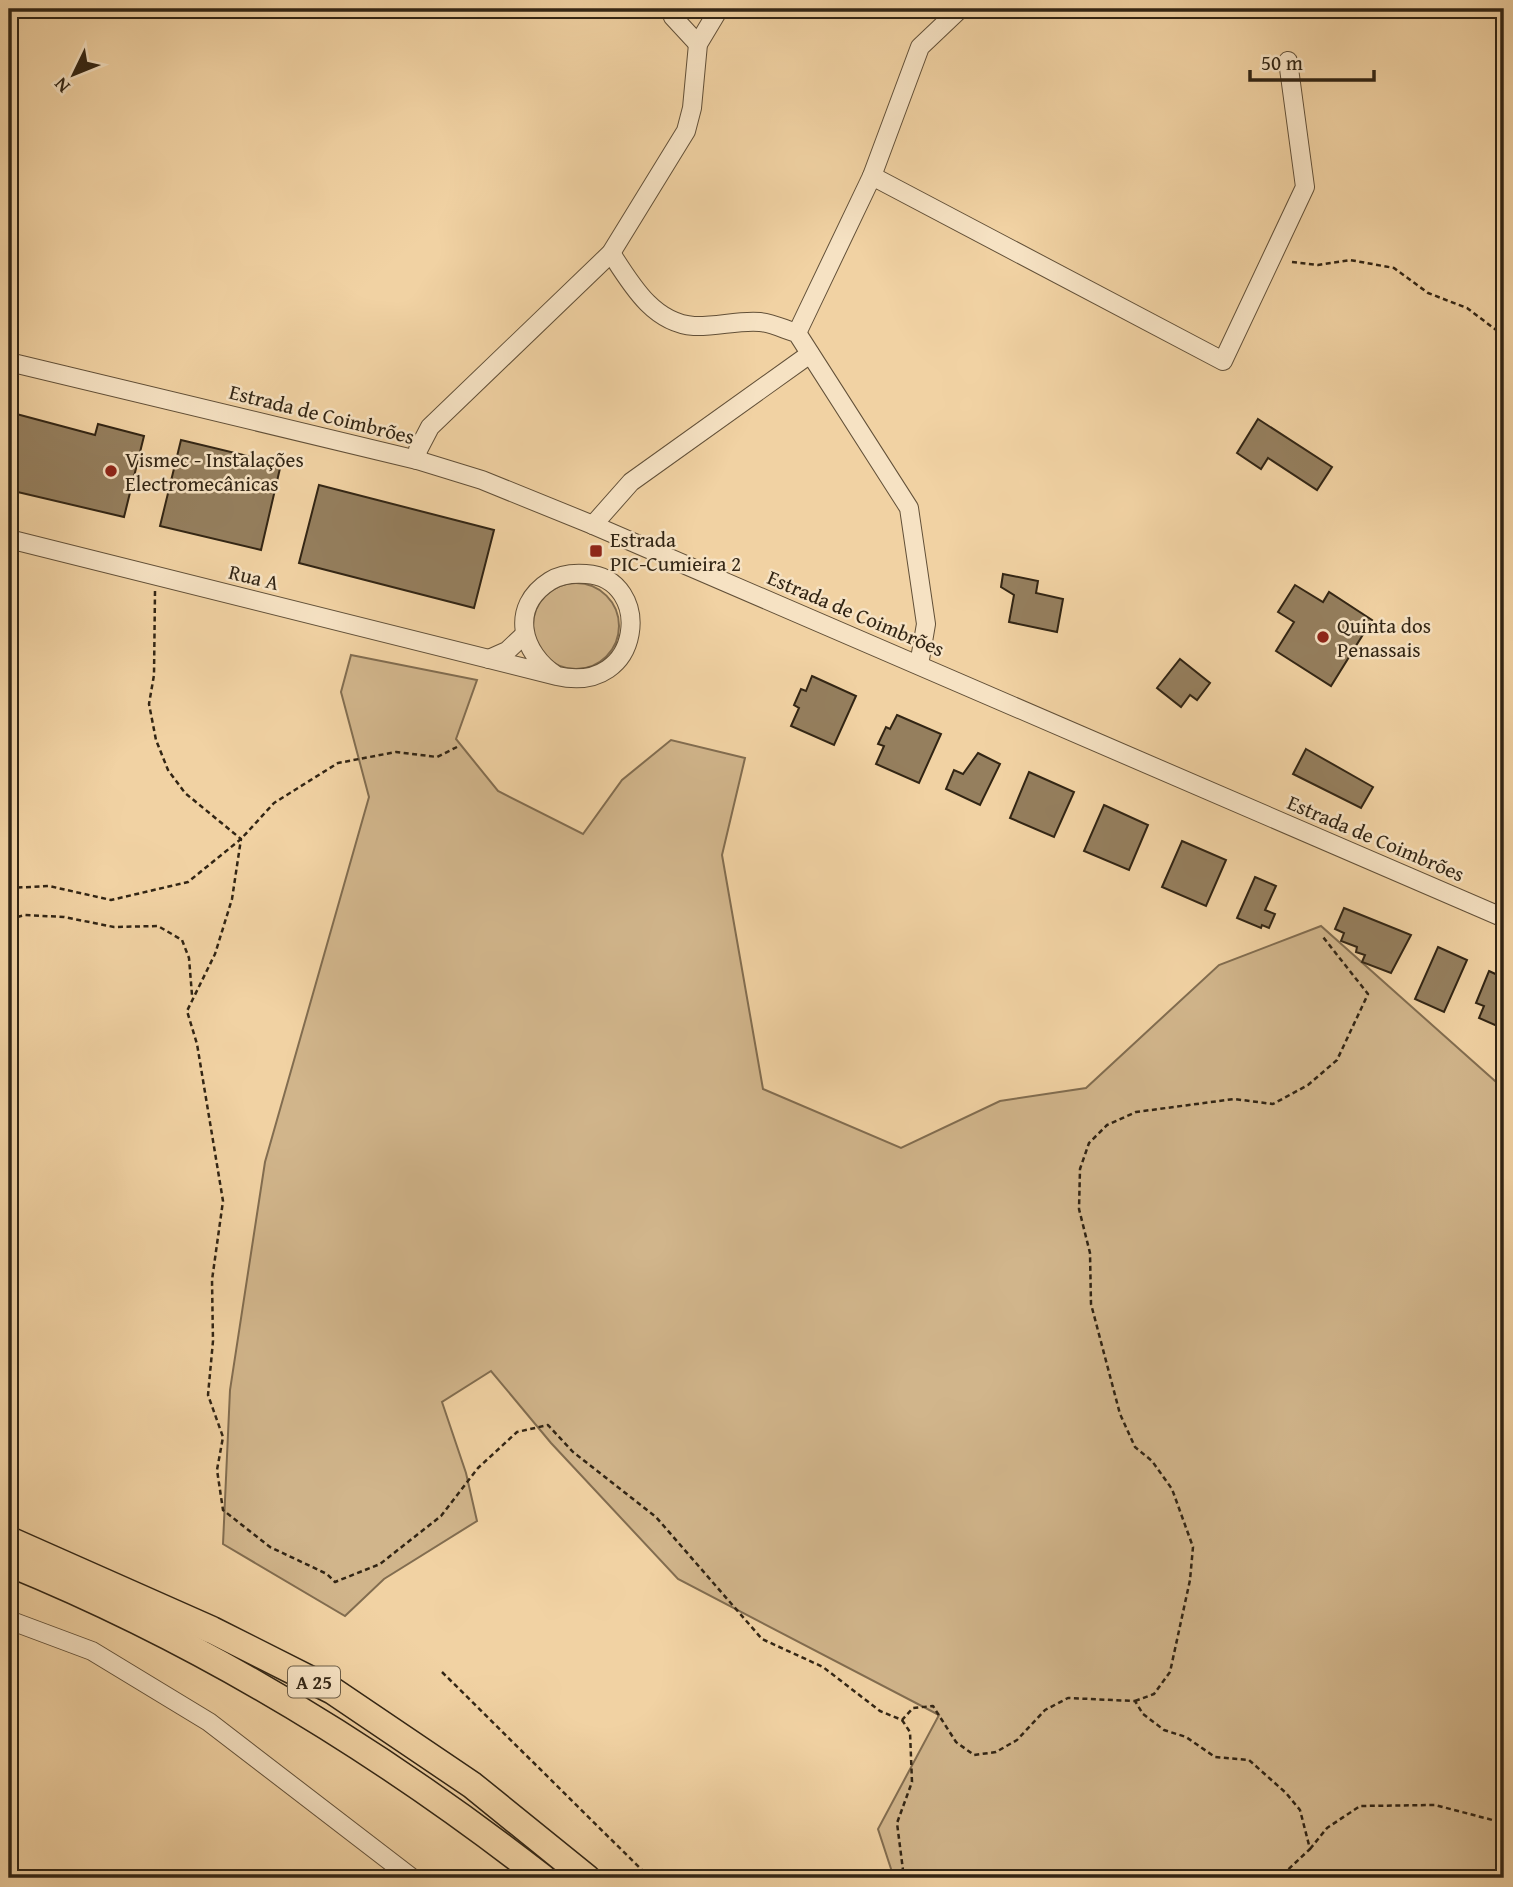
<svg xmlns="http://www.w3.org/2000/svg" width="1513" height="1887" viewBox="0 0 1513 1887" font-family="'Gentium Book Plus',serif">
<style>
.green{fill:#d1b58b;stroke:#826d50;stroke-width:2}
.building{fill:#957f5e;stroke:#322514;stroke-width:2}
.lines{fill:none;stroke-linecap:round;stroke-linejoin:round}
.minor-casing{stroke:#625038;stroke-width:20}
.highway-casing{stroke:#322514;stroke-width:29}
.path{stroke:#322514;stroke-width:2.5;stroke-dasharray:5 3.5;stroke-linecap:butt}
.minor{stroke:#f6e2c3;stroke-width:18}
.highway{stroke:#f1d2a3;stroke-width:26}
.poi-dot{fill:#8f2418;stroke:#f6e2c3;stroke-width:2.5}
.labels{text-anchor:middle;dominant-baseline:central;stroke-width:5;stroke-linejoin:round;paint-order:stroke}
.shield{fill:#f6e2c3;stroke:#6d5e48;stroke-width:2}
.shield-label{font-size:19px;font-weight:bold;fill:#322514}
.street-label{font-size:21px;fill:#322514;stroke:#f6e2c3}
.poi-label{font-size:21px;fill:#322514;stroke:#f6e2c3;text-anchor:start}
</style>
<rect width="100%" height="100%" fill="#f1d2a3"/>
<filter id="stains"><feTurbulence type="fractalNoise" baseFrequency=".00286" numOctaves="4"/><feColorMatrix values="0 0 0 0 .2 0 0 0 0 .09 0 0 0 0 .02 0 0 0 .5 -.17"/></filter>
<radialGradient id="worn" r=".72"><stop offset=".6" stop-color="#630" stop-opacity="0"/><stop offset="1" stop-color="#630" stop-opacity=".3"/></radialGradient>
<g class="green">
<circle cx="576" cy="626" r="43"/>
<path d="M351,655l126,25 -21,59 42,52 85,43 39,-54 49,-40 74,18 -23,97 41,234 138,59 99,-47 86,-13 133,-123 102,-39 183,163v789h-610l-16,-49 61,-114 -261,-136 -127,-136 -60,-72 -49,31 24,71 11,48 -93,58 -39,37 -122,-72 7,-154 35,-228 104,-365 -28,-105z"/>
</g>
<g class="building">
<path d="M9,412l86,23 3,-11 46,12 -20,81 -115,-27 6,-25 -6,-1z"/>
<path d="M1258,419l74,48 -15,23 -49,-32 -7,11 -24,-16z"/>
<path d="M181,440l100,24 -20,86 -101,-24z"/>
<path d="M319,485l175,45 -20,78 -175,-45z"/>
<path d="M1003,574l35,7 -2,12 27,6 -6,33 -48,-10 5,-27 -13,-8z"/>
<path d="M1295,585l28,17 6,-10 43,28 -41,66 -55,-35 18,-29 -16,-10z"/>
<path d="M1180,659l30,24 -13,17 -7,-5 -9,12 -24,-19z"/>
<path d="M812,676l44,20 -22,49 -43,-19 8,-18 -5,-3 7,-16 5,2z"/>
<path d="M897,715l44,19 -22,49 -43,-19 8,-18 -6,-2 8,-17 4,2z"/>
<path d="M1306,749l67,38 -12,21 -68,-34z"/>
<path d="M978,753l22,11 -20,41 -34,-16 8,-19 9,4z"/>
<path d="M1029,772l45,20 -20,45 -44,-19z"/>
<path d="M1104,805l44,20 -19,45 -45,-19z"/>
<path d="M1182,841l44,19 -20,46 -44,-19z"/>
<path d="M1255,877l21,9 -11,24 10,4 -6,14 -7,-3 -1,3 -24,-10z"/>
<path d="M1344,908l67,27 -20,38 -29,-11 3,-7 -9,-3 1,-5 -16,-6 3,-8 -9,-4z"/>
<path d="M1438,947l29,13 -23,52 -29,-13z"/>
<path d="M1489,971l15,7v51l-25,-11 5,-12 -8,-3z"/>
</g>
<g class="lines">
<defs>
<g id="minor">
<path d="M670,9l3,8 25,27"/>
<path d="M872,176l351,185 82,-174 -17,-126"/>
<path d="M611,253c20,31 42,70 83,73 22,1 45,-6 66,-4 12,1 26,8 37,11l112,175 17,116 -7,41"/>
<path d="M797,333l75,-157 48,-129 40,-38"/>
<path d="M9,362l408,98 65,20 111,45 911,393"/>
<path d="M417,460l1,-10 12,-23 181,-174 75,-122 6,-23 6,-64 21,-35"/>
<path d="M593,525l38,-43 179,-128"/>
<path d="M9,539l548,137c87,20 97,-98 29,-102 -13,-1 -25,0 -36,7 -41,26 -29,72 7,95"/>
<path d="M489,659l18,-8 17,-16"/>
<path d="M9,1620l83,31 117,71 203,156"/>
</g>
<g id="highway">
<path d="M9,1540l203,90 121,61 139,94 115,93"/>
<path d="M9,1563c191,78 371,188 534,315"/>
</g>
</defs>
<use href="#minor" class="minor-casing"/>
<use href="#highway" class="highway-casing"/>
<g class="path">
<path d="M1292,262l26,3 32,-5 44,8 34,25 39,15 37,28"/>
<path d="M155,591l-1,84 -5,29 7,36 12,30 17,23 56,46 -9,60 -17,55 -28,57 10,33 26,157 -11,79 1,61 -5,54 15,42 -6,33 6,40 47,37 57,27 8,8 45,-18 61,-48 37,-48 39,-36 31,-7 25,27 83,65 106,122 61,28 57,44 22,9 11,-12 20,-2 23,36 18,13 22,-3 21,-12 28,-30 23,-12 67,3 8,13 21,16 22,7 29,20 34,3 37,33 14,17 10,39 -31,29"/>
<path d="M9,888l40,-2 62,14 77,-18 53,-43 33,-36 64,-40 58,-11 41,5 20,-10"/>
<path d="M9,919l16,-4 39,2 50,10 44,-1 24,14 7,18 3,37"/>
<path d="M442,1672l208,206"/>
<path d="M1135,1701l19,-7 16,-22 20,-92 3,-33 -21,-58 -20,-28 -17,-14 -15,-33 -29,-110 -1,-51 -11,-44 1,-40 9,-26 18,-18 29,-13 98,-13 39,5 35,-19 29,-25 31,-66 -45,-57"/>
<path d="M902,1720l8,12 2,50 -15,41 7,55"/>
<path d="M1310,1849l17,-21 33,-22 75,-1 69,18"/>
</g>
<use href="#minor" class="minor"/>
<use href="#highway" class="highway"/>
</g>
<g class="poi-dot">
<circle cx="111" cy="471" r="7"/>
<rect x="589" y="544" width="14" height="14" rx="3.5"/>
<circle cx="1323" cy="637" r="7"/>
</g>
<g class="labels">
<rect class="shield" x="288" y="1666.5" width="52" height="31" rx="5"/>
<g class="shield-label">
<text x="314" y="1682">A 25</text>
</g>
<g class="street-label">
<text transform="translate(322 414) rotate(14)">Estrada de Coimbrões</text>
<text transform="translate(254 577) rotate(14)">Rua A</text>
<text transform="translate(856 613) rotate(23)">Estrada de Coimbrões</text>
<text transform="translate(1376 838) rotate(23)">Estrada de Coimbrões</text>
</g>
<g class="poi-label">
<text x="125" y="459">Vismec - Instalações<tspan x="125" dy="24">Electromecânicas</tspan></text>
<text x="610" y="539">Estrada<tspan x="610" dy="24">PIC-Cumieira 2</tspan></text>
<text x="1337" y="625">Quinta dos<tspan x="1337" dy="24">Penassais</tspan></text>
</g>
</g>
<rect width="1513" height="1887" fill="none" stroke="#f1d2a3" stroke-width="35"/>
<rect x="10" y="10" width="1492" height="1866" fill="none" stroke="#322514" stroke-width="3.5"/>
<rect x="18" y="18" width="1478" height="1852" fill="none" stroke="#322514" stroke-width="2"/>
<g transform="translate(74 74) rotate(227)" stroke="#f6e2c3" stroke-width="5" paint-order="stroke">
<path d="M0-5L12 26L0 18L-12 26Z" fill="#322514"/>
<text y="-10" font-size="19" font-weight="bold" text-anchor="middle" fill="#322514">N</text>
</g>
<path d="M1250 70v10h124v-10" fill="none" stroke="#322514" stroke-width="3.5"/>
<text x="1261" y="70" font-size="21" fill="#322514" stroke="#f6e2c3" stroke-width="5" paint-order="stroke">50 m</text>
<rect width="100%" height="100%" filter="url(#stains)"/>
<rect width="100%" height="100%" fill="url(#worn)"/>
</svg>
